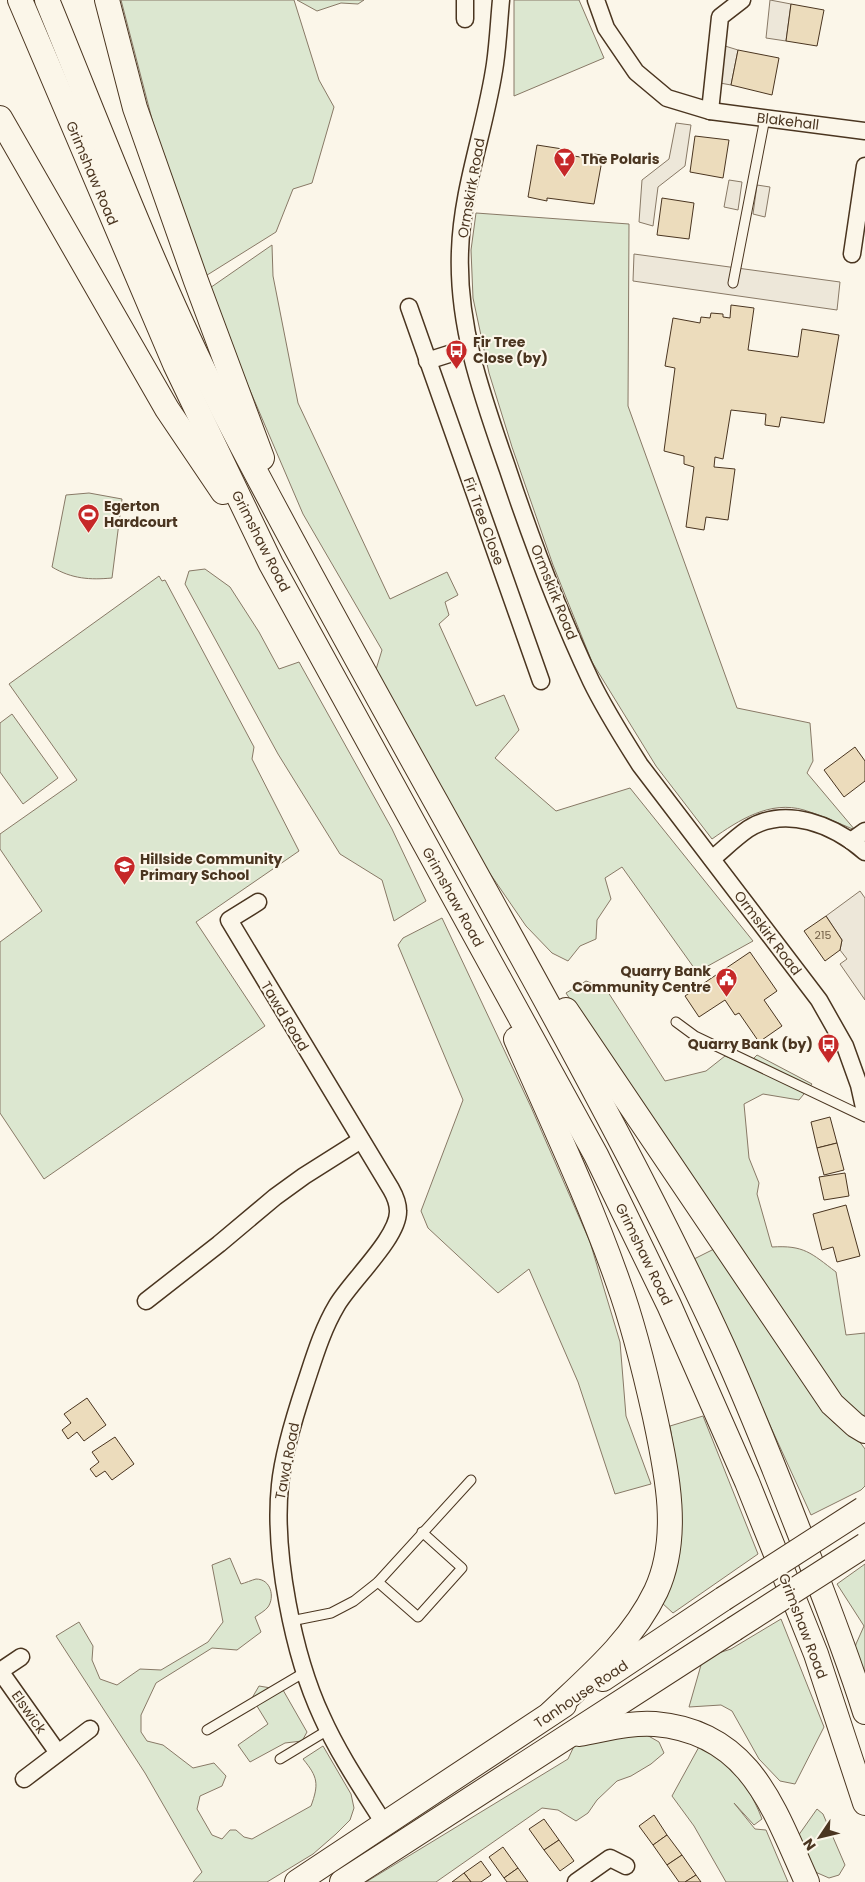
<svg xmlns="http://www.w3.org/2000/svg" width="865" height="1882" viewBox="0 0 865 1882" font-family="Poppins,sans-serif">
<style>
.green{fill:#dce7d0;stroke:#887966}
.parking{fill:#ede7d9;stroke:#887966}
.building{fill:#ecdcbc;stroke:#4a3520}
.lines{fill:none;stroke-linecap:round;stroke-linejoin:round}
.lane-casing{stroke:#4a3520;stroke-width:11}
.street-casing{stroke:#4a3520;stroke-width:19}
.secondary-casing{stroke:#4a3520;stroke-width:26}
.lane{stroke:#fbf6e9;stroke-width:9}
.street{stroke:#fbf6e9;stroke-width:16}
.secondary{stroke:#fbf6e9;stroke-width:24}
.secondary-bridge-casing{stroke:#4a3520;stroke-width:26;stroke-linecap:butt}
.secondary-bridge{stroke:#fbf6e9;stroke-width:24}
.labels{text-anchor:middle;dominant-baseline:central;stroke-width:4;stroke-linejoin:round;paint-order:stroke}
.number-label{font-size:11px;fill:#725f47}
.street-label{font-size:14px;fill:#4a3520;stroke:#fbf6e9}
.poi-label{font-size:14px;font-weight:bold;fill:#4a3520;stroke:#fbf6e9;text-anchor:start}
</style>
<rect width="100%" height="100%" fill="#fbf6e9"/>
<g class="green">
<path d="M121,0h173l25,80 15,27 -22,76 -19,6 -17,43 -72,45 -38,-104z"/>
<path d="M297,0h67l-6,4 -17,-1 -24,8z"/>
<path d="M514,0h65l25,58 -90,38z"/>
<path d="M476,213l153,11 -1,182 109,302 73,15 3,38 -6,12 48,57c-17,-7 -34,-15 -51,-20 -34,-10 -65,10 -92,29l-56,-73 -64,-104 -39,-97 -41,-118 -23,-74 -16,-75 -2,-48z"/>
<path d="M272,245l1,31 25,127 92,196 57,-27 11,23 -13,7 4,13 -10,9 37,82 28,-11 15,35 -24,28 61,53 74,-23 123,153 -56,31 -75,-105 -17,11 6,21 -14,21 -1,19 -16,7 -12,15 -16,-8 -26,-27 -44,-64 -108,-186 8,-26 -79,-136 -96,-224z"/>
<path d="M89,493l33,6 -10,79c-22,2 -40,1 -60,-11l14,-72z"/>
<path d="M205,569l25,18 29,45 20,37 20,-7 93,167 34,72 -32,20 -12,-41 -42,-26 -62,-100 -93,-170 4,-13z"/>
<path d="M159,576l3,5 3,-1 89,167 -2,12 47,92 -103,71 69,104 -221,153 -44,-66v-171l42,-31 -42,-62v-15l77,-54 -68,-96z"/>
<path d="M12,714l46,64 -35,26 -23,-32v-49z"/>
<path d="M442,918l89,189 59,135 30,100 6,74 25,68 -36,10 -37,-112 -49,-113 -31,24 -70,-65 -7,-17 42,-111 -65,-155 5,-7z"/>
<path d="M586,981l20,8 59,92 41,-10 19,-15 22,9 10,-10 55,29 -13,16 -36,-6 -19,10 5,54 10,25 -2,11 15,53c32,-2 39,6 64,25l10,63 19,-2v90l-46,-44 -253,-386z"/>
<path d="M716,1248l105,160 12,14 26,19 6,8v37l-4,4 -50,25 -117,-256z"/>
<path d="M703,1416l55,138 -85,59 -11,-10 15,-133 -7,-44z"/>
<path d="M230,1558l11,26c4,-1 11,-4 15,-5 15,0 19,18 12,28 -3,4 -9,7 -13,10l6,15 -24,18 -25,-2 -56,35 -15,32v17l6,9 16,4 30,23 21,-5 12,13 -4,10 -22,10 -3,13 15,26 10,4 8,-9h6l8,7 8,2 59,-33c8,-22 7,-29 -8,-47l20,-13 28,48 3,14 -4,12 -14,14 -23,20 -46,28h-74l9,-10 -57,-99 -89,-137 23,-14 14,24 -1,14 8,19 17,6 23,-16 21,1 47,-28 15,-20 -11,-57z"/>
<path d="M865,1564v116l-12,-23 3,-13 8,-18 -27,-42z"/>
<path d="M781,1619l43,108 -29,57 -15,-3 -21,-22 -27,-48 -11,-6 -32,2 14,-49 28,-9z"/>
<path d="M259,1686l24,4 24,42 -5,9 -17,2 -35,19 -12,-17 30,-21 -16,-26z"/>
<path d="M645,1734l14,8 5,11 -13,11 -20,12 -14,5 -20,19 -9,13 -12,8 -18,-11 -16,-2 -106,74h-70l202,-123 7,-15z"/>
<path d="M700,1745c8,5 16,10 23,15 18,15 31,38 39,59l-8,6 -20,-22 21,26 11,1 22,52h-62l-32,-56 -22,-30z"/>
<path d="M817,1809l6,5 22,51 -6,10 -10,3 -16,-7 -15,-35z"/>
</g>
<g class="parking">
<path d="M770,0l21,4 -5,37 -20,-3z"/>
<path d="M725,46l13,4 -7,35 -11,-2z"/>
<path d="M676,123l15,2 -6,41 -27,21 -5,39 -14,-4 3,-42 27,-21z"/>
<path d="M729,180l13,2 -4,28 -14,-3z"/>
<path d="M757,185l13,2 -5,30 -12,-3z"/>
<path d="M634,254l206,28 -3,28 -204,-29z"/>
<path d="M860,891l5,7v102l-25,-36 7,-5 -7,-9 2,-10 -16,-24z"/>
</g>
<g class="building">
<path d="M791,4l33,6 -7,36 -31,-5z"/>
<path d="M738,50l41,8 -7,37 -41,-10z"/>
<path d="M695,136l34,4 -6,38 -33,-6z"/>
<path d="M537,145l32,5 -1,5 24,4 1,-5 10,1 -9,49 -47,-6v3l-19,-4z"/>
<path d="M662,198l32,5 -5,36 -32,-4z"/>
<path d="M731,305l23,3 -6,42 50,7 4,-28 37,6 -15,88 -43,-6 -2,10 -14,-2 1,-11 -35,-4 -8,49 -8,-2 -1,10 21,2 -7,51 -22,-3 -2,13 -18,-3 8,-60 -10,-3v-8l-20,-5 11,-83 -10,-2 8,-48 27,5 1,-6 9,1 1,-5 12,1v3l7,1z"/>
<path d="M855,747l10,14v20l-21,16 -20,-27z"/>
<path d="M826,916l16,24 -2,10 -15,11 -21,-30z"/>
<path d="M750,952l27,39 -13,9 18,26 -23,16 -20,-29 -4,2 -10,-15 -26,17 -14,-21z"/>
<path d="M830,1117l7,26 -20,5 -6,-26z"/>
<path d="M837,1143l7,27 -20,5 -7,-27z"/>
<path d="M845,1173l4,23 -25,4 -5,-23z"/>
<path d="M846,1205l14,51 -23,6 -4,-15 -11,3 -9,-36z"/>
<path d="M87,1398l19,27 -22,16 -7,-9 -9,7 -6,-9 9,-7 -7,-9z"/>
<path d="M115,1437l19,27 -22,16 -7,-9 -9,6 -6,-8 9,-7 -7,-10z"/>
<path d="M654,1815l13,20 -14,10 -14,-19z"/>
<path d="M544,1819l15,21 -15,10 -15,-21z"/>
<path d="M667,1835l15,20 -15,10 -14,-20z"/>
<path d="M559,1840l15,21 -14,10 -16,-21z"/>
<path d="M503,1847l15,21 -14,10 -15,-21z"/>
<path d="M682,1855l14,20 -11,7h-6l-12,-17z"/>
<path d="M481,1861l10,14 -10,7h-10l-7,-9z"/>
<path d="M518,1868l10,14h-21l-3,-4z"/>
<path d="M464,1873l7,9h-19z"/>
<path d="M696,1875l5,7h-16z"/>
</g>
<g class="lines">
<defs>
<g id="lane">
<path d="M733,283l32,-165"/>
<path d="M676,1022l19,14 170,81"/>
<path d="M378,1582l40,35 44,-49 -40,-36"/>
<path d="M291,1621l40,-8 23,-12 24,-19 93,-102"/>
<path d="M207,1730l98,-58"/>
<path d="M280,1759l48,-29"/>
</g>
<g id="street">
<path d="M501,0c-2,21 -3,43 -6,64 -9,63 -33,123 -35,187 -3,77 23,147 48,219 24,72 51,143 83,211 14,29 32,57 49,84l179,235 26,46 14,39 6,27"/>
<path d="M596,0l10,28 30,44 31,26 43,13 155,20"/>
<path d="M465,19v-19"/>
<path d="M710,111l10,-94 22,-17"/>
<path d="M852,254l13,-88"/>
<path d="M409,307l132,374"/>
<path d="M427,361l41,-13"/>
<path d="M851,841l14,-10"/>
<path d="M712,859c12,-10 23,-21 36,-30 38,-24 86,-4 117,23"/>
<path d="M258,902l-29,18 162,269c4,7 7,14 7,22 1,26 -47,70 -61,94 -15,25 -23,53 -32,80 -10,30 -22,69 -25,100 -7,67 13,170 42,232 17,38 41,73 63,108"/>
<path d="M146,1301l73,-57 56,-47 29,-21 57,-36"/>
<path d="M0,1671l58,82"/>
<path d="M0,1671l21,-14"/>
<path d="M24,1779l66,-50"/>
<path d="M576,1882l34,-24 16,8"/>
</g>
<g id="secondary">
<path d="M20,0l155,364 96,200 325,591 73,150 78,177 69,172 49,149"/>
<path d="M47,0c59,144 114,291 186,429 106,204 221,402 330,603 56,104 111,208 160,315 26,58 50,118 73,177 24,62 49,124 69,188"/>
<path d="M107,0l28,108 61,173 66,177"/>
<path d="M0,118l167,291 56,83"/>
<path d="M566,1010l266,394 23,21 10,6"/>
<path d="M516,1039c35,80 73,160 102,243 16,44 27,90 37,135 12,56 26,120 1,174 -24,50 -66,85 -105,122"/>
<path d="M603,1679l120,-80"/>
<path d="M579,1734c24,-4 51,-12 76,-10 95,8 118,83 152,158"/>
<path d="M297,1882l267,-177"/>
<path d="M342,1882l392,-253"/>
</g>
</defs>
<use href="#lane" class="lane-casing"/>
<use href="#street" class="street-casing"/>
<use href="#secondary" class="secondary-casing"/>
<use href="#lane" class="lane"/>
<use href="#street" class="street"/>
<use href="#secondary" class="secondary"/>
<defs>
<g id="secondary-bridge">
<path d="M723,1599l140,-90"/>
<path d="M734,1629l131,-84"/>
</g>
</defs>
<use href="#secondary-bridge" class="secondary-bridge-casing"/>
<use href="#secondary-bridge" class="secondary-bridge"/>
</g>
<defs>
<symbol id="bar-pin" viewBox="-11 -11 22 30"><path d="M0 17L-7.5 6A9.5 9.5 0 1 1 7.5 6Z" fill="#c62828" stroke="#fbf6e9"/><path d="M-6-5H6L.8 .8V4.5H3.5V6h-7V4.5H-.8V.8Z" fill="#fff"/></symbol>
<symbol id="bus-pin" viewBox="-11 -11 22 30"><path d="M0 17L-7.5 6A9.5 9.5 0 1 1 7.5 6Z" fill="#c62828" stroke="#fbf6e9"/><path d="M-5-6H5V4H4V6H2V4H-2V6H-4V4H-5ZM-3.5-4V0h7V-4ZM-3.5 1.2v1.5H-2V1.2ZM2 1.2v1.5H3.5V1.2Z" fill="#fff"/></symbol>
<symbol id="stadium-pin" viewBox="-11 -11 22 30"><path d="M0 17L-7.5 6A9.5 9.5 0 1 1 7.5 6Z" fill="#c62828" stroke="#fbf6e9"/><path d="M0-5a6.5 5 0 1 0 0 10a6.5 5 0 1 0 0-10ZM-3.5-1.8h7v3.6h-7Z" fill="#fff"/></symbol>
<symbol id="school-pin" viewBox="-11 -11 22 30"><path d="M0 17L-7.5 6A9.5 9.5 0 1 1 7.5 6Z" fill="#c62828" stroke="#fbf6e9"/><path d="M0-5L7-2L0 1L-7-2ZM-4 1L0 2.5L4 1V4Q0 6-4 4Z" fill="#fff"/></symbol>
<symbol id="civic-pin" viewBox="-11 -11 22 30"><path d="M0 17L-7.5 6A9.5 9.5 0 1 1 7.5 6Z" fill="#c62828" stroke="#fbf6e9"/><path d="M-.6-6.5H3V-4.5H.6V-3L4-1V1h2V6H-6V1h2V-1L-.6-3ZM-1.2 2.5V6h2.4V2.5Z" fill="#fff"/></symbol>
</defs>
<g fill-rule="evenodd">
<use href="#bar-pin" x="552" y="146" width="25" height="34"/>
<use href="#bus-pin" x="444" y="338" width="25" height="34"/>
<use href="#stadium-pin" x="76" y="502" width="25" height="34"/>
<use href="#school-pin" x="112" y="854" width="25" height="34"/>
<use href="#civic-pin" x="714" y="966" width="25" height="34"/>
<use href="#bus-pin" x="816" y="1032" width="25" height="34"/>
</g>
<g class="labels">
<g class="number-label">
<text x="823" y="935">215</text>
</g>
<g class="street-label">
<text transform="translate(788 121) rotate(7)">Blakehall</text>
<text transform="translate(92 173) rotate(67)">Grimshaw Road</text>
<text transform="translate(471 188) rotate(-80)">Ormskirk Road</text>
<text transform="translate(484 521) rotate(70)">Fir Tree Close</text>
<text transform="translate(261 541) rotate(63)">Grimshaw Road</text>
<text transform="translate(554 592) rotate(68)">Ormskirk Road</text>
<text transform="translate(453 897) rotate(61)">Grimshaw Road</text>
<text transform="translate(768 933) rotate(53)">Ormskirk Road</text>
<text transform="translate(285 1016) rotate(59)">Tawd Road</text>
<text transform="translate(644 1254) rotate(64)">Grimshaw Road</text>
<text transform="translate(287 1461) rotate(-79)">Tawd Road</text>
<text transform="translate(803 1626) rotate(69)">Grimshaw Road</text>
<text transform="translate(581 1694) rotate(-34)">Tanhouse Road</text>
<text transform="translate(29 1712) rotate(55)">Elswick</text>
</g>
<g class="poi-label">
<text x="581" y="159">The Polaris</text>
<text x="473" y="342">Fir Tree<tspan x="473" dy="16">Close (by)</tspan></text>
<text x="104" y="506">Egerton<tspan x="104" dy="16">Hardcourt</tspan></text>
<text x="140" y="859">Hillside Community<tspan x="140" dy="16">Primary School</tspan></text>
<text x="711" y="971" text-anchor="end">Quarry Bank<tspan x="711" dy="16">Community Centre</tspan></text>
<text x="813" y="1044" text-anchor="end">Quarry Bank (by)</text>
</g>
</g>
<g transform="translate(820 1837) rotate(235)" stroke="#fbf6e9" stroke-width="4" paint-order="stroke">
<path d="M0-4L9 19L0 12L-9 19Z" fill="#4a3520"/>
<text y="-8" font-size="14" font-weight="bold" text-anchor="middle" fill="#4a3520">N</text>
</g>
</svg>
